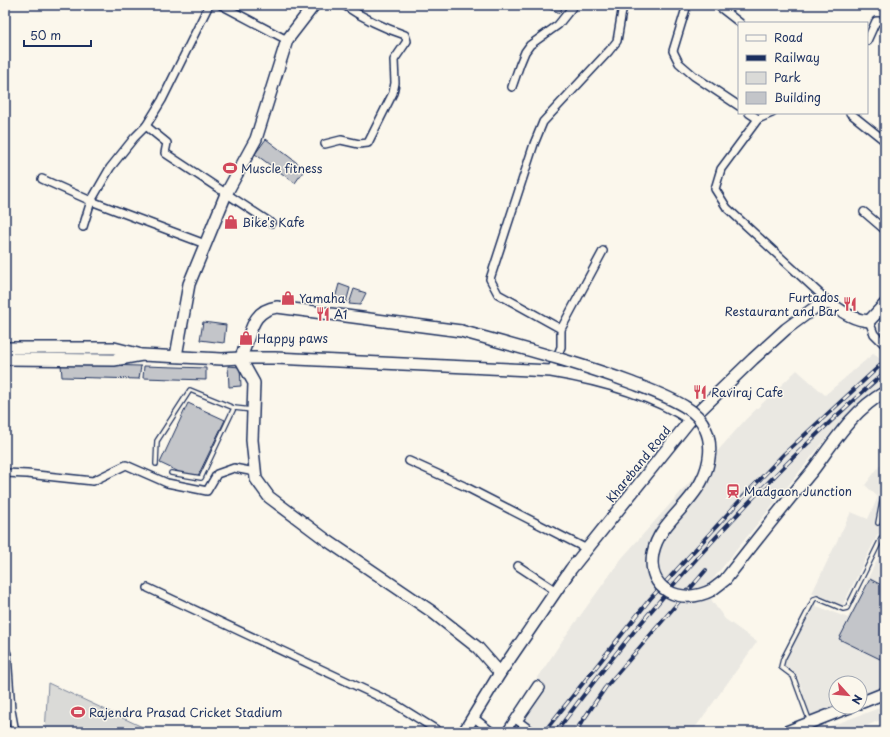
<svg xmlns="http://www.w3.org/2000/svg" width="890" height="737" viewBox="0 0 890 737" font-family="'Playpen Sans',sans-serif">
<style>
.built{fill:#eae8e2}
.green{fill:#dadad7;stroke:#7a849a}
.building{fill:#c3c5c9;stroke:#1b2f5e}
.lines{fill:none;stroke-linecap:round;stroke-linejoin:round}
.lane-casing{stroke:#1b2f5e;stroke-width:6}
.street-casing{stroke:#1b2f5e;stroke-width:10}
.secondary-casing{stroke:#1b2f5e;stroke-width:14}
.lane{stroke:#fbf7ec;stroke-width:3.5}
.street{stroke:#fbf7ec;stroke-width:7}
.secondary{stroke:#fbf7ec;stroke-width:11}
.rail-casing{stroke:#1b2f5e;stroke-width:4}
.rail{stroke:#fbf7ec;stroke-width:2.5;stroke-dasharray:8;stroke-linecap:butt}
.secondary-bridge-casing{stroke:#1b2f5e;stroke-width:14;stroke-linecap:butt}
.secondary-bridge{stroke:#fbf7ec;stroke-width:11}
.labels{text-anchor:middle;dominant-baseline:central;stroke-width:3;stroke-linejoin:round;paint-order:stroke}
.poi-label{font-size:12px;fill:#1b2f5e;stroke:#fbf7ec;text-anchor:start}
.street-label{font-size:12px;fill:#1b2f5e;stroke:#fbf7ec}
</style>
<rect width="100%" height="100%" fill="#fbf7ec"/>
<filter id="ink" filterUnits="userSpaceOnUse"><feTurbulence type="fractalNoise" baseFrequency=".025" numOctaves="2"/><feDisplacementMap in="SourceGraphic" scale="8" xChannelSelector="R" yChannelSelector="G"/><feConvolveMatrix kernelMatrix="1 2 1 2 8 2 1 2 1" color-interpolation-filters="sRGB"/></filter>
<g filter="url(#ink)">
<g class="built">
<path d="M874,353l11,12v20l-47,39 -129,160 3,17 13,18 32,23 -65,90h-190l62,-94 58,-80 124,-139 51,-49 28,25z"/>
<path d="M885,459v77l-7,-2 -36,73 -30,-14 39,-81 17,7 10,-22 -13,-12z"/>
<path d="M884,546l1,145 -25,8v-16h-24v24l-25,10 -13,-40 -16,-10 32,-62 34,13z"/>
<path d="M885,706v12l-33,14h-38z"/>
</g>
<path class="green" d="M48,683l105,49h-108z"/>
<g class="building">
<path d="M539,5h24l-3,8z"/>
<path d="M266,139l39,30 -10,14 -40,-29z"/>
<path d="M339,284l11,4 -4,15 -12,-1z"/>
<path d="M354,289l12,4 -6,12 -11,-1z"/>
<path d="M885,313v11l-5,-2z"/>
<path d="M203,322l23,3 -2,18 -24,-3z"/>
<path d="M61,364l80,2 -2,13 -77,-2z"/>
<path d="M144,366l62,2v12l-63,-2z"/>
<path d="M228,366l12,1 1,19 -12,1z"/>
<path d="M188,403l37,17 -29,60 -36,-17z"/>
<path d="M870,579l15,8v63l-5,9 -41,-20z"/>
</g>
<g class="lines">
<defs>
<g id="lane">
<path d="M885,457v21"/>
<path d="M156,464l1,-23 33,-51 44,18"/>
<path d="M171,473l30,5 33,-70 18,2"/>
<path d="M878,523l7,-37"/>
<path d="M810,722l-17,-46 -12,-9 2,-8 31,-60 3,-1 26,11 4,-1 35,-71 3,1"/>
</g>
<g id="street">
<path d="M221,5l66,35"/>
<path d="M687,5l-14,46 6,12 15,13 45,30"/>
<path d="M717,5l23,18"/>
<path d="M867,41l9,-20h6l3,1"/>
<path d="M512,87l8,-23 5,-12 5,-7 28,-20 16,-20"/>
<path d="M749,113l9,6 14,-6"/>
<path d="M850,113l35,28"/>
<path d="M758,119l-37,50 -6,20 12,19 103,95"/>
<path d="M146,126l16,-26 47,-95"/>
<path d="M325,144l16,-4 18,4 9,-1 25,-50 2,-10 -1,-23 13,-19 -2,-6c-21,-7 -42,-17 -61,-30"/>
<path d="M42,179l49,22 19,-33 24,-30 12,-12 21,17 -2,10 106,70"/>
<path d="M864,212l21,18"/>
<path d="M83,227l8,-26 114,43"/>
<path d="M869,321l5,13 11,11"/>
<path d="M561,329l42,-78"/>
<path d="M551,371l10,-24v-18l-63,-35 -8,-15 44,-135 9,-22 66,-71 8,-10 6,-36"/>
<path d="M409,461l55,25 123,63"/>
<path d="M5,473l22,1 66,7 33,-16 41,18 40,8 10,-17 17,-6 21,4"/>
<path d="M518,566l38,25"/>
<path d="M148,588l247,116 45,28"/>
<path d="M5,649l2,5 4,56 4,22"/>
<path d="M473,717l19,15"/>
<path d="M506,732l31,-47 4,3 -23,33 15,11"/>
</g>
<g id="secondary">
<path d="M5,348h109l24,6"/>
<path d="M176,356l13,-72 37,-90 30,-55 31,-99 27,-35"/>
<path d="M5,359l109,1 28,-5 80,4 18,-1c12,-20 8,-47 37,-51l184,24"/>
<path d="M712,590l13,-10c29,-37 58,-74 88,-110 21,-28 40,-60 72,-78"/>
<path d="M500,673l-22,-25 -47,-37 -106,-72 -56,-42 -13,-18 -4,-39 2,-57 -14,-25h35l276,13c49,8 98,21 140,48"/>
<path d="M860,703l25,-10"/>
<path d="M464,732l36,-59 71,-104 120,-150 62,-60 33,-30 31,-23 13,-3c13,9 23,17 39,18l16,-17"/>
<path d="M786,732l64,-25"/>
</g>
</defs>
<use href="#lane" class="lane-casing"/>
<use href="#street" class="street-casing"/>
<use href="#secondary" class="secondary-casing"/>
<use href="#lane" class="lane"/>
<use href="#street" class="street"/>
<use href="#secondary" class="secondary"/>
<defs>
<g id="rail">
<path d="M544,732l106,-133 95,-104 39,-41 101,-93"/>
<path d="M556,732c96,-131 206,-252 329,-360"/>
<path d="M575,732l30,-44 101,-118"/>
</g>
</defs>
<use href="#rail" class="rail-casing"/>
<use href="#rail" class="rail"/>
<defs>
<path id="secondary-bridge" d="M461,331c57,16 115,31 171,52 18,7 38,14 55,25 7,4 15,12 18,20 8,16 5,36 -3,52 -12,26 -43,43 -49,73 -7,37 28,53 59,37"/>
</defs>
<use href="#secondary-bridge" class="secondary-bridge-casing"/>
<use href="#secondary-bridge" class="secondary-bridge"/>
</g>
</g>
<defs>
<symbol id="stadium-bare" viewBox="-9 -9 18 18"><path d="M0-5a6.5 5 0 1 0 0 10a6.5 5 0 1 0 0-10ZM-3.5-1.8h7v3.6h-7Z" fill="#d1495b" stroke="#fbf7ec" stroke-width="2.5" paint-order="stroke"/></symbol>
<symbol id="shop-bare" viewBox="-9 -9 18 18"><path d="M-5-2.5h2.3a2.7 3.5 0 0 1 5.4 0H5L5.5 6h-11ZM-1.5-2.5h3a1.5 2.3 0 0 0-3 0Z" fill="#d1495b" stroke="#fbf7ec" stroke-width="2.5" paint-order="stroke"/></symbol>
<symbol id="restaurant-bare" viewBox="-9 -9 18 18"><path d="M-5-6h1v4h1v-4h1v4h1v-4h1v5L-1.5 .5V6h-2V.5L-5-1ZM5-6V6H3V1.5H1.5Q1.5-4 5-6Z" fill="#d1495b" stroke="#fbf7ec" stroke-width="2.5" paint-order="stroke"/></symbol>
<symbol id="station-bare" viewBox="-9 -9 18 18"><path d="M-3-6H3Q5-6 5-4V2Q5 4 3 4L4.5 6H3L1.5 4h-3L-3 6H-4.5L-3 4Q-5 4-5 2V-4Q-5-6-3-6ZM-3.5-4v3h7v-3ZM-3.5 1v1.5H-2V1ZM2 1v1.5H3.5V1Z" fill="#d1495b" stroke="#fbf7ec" stroke-width="2.5" paint-order="stroke"/></symbol>
</defs>
<g fill-rule="evenodd">
<use href="#stadium-bare" x="220" y="158" width="20" height="20"/>
<use href="#shop-bare" x="221" y="212" width="20" height="20"/>
<use href="#shop-bare" x="278" y="288" width="20" height="20"/>
<use href="#restaurant-bare" x="840" y="294" width="20" height="20"/>
<use href="#restaurant-bare" x="313" y="304" width="20" height="20"/>
<use href="#shop-bare" x="236" y="328" width="20" height="20"/>
<use href="#restaurant-bare" x="690" y="382" width="20" height="20"/>
<use href="#station-bare" x="723" y="481" width="20" height="20"/>
<use href="#stadium-bare" x="68" y="702" width="20" height="20"/>
</g>
<g class="labels">
<g class="poi-label">
<text x="241" y="168">Muscle fitness</text>
<text x="242" y="222">Bike's Kafe</text>
<text x="839" y="297" text-anchor="end">Furtados<tspan x="839" dy="14">Restaurant and Bar</tspan></text>
<text x="299" y="298">Yamaha</text>
<text x="334" y="314">A1</text>
<text x="257" y="338">Happy paws</text>
<text x="711" y="392">Raviraj Cafe</text>
<text x="744" y="491">Madgaon Junction</text>
<text x="89" y="712">Rajendra Prasad Cricket Stadium</text>
</g>
<g class="street-label">
<text transform="translate(638 464) rotate(-51)">Khareband Road</text>
</g>
</g>
<rect width="890" height="737" fill="none" stroke="#fbf7ec" stroke-width="20"/>
<rect x="10" y="10" width="870" height="717" fill="none" stroke="#1b2f5e" stroke-width="1.5" filter="url(#ink)"/>
<rect x="738" y="22" width="130" height="92" fill="#fbf7ec" stroke="#a1a7b3"/>
<rect x="746" y="35" width="20" height="6" fill="#fbf7ec" stroke="#a1a7b3"/>
<text x="774" y="42" font-size="12" fill="#1b2f5e">Road</text>
<rect x="746" y="55" width="20" height="6" fill="#1b2f5e" stroke="#a1a7b3"/>
<text x="774" y="62" font-size="12" fill="#1b2f5e">Railway</text>
<rect x="746" y="72" width="20" height="12" fill="#dadad7" stroke="#a1a7b3"/>
<text x="774" y="82" font-size="12" fill="#1b2f5e">Park</text>
<rect x="746" y="92" width="20" height="12" fill="#c3c5c9" stroke="#a1a7b3"/>
<text x="774" y="102" font-size="12" fill="#1b2f5e">Building</text>
<g transform="translate(848 695) rotate(117)"><circle r="19" fill="#fbf7ec" stroke="#a1a7b3"/>
<path d="M0-3L7 15L0 10L-7 15Z" fill="#d1495b"/>
<text y="-6" font-size="11" font-weight="bold" text-anchor="middle" fill="#1b2f5e">N</text>
</g>
<path d="M24 40v6h67v-6" fill="none" stroke="#1b2f5e" stroke-width="2"/>
<text x="30" y="40" font-size="12" fill="#1b2f5e" stroke="#fbf7ec" stroke-width="3" paint-order="stroke">50 m</text>
</svg>
